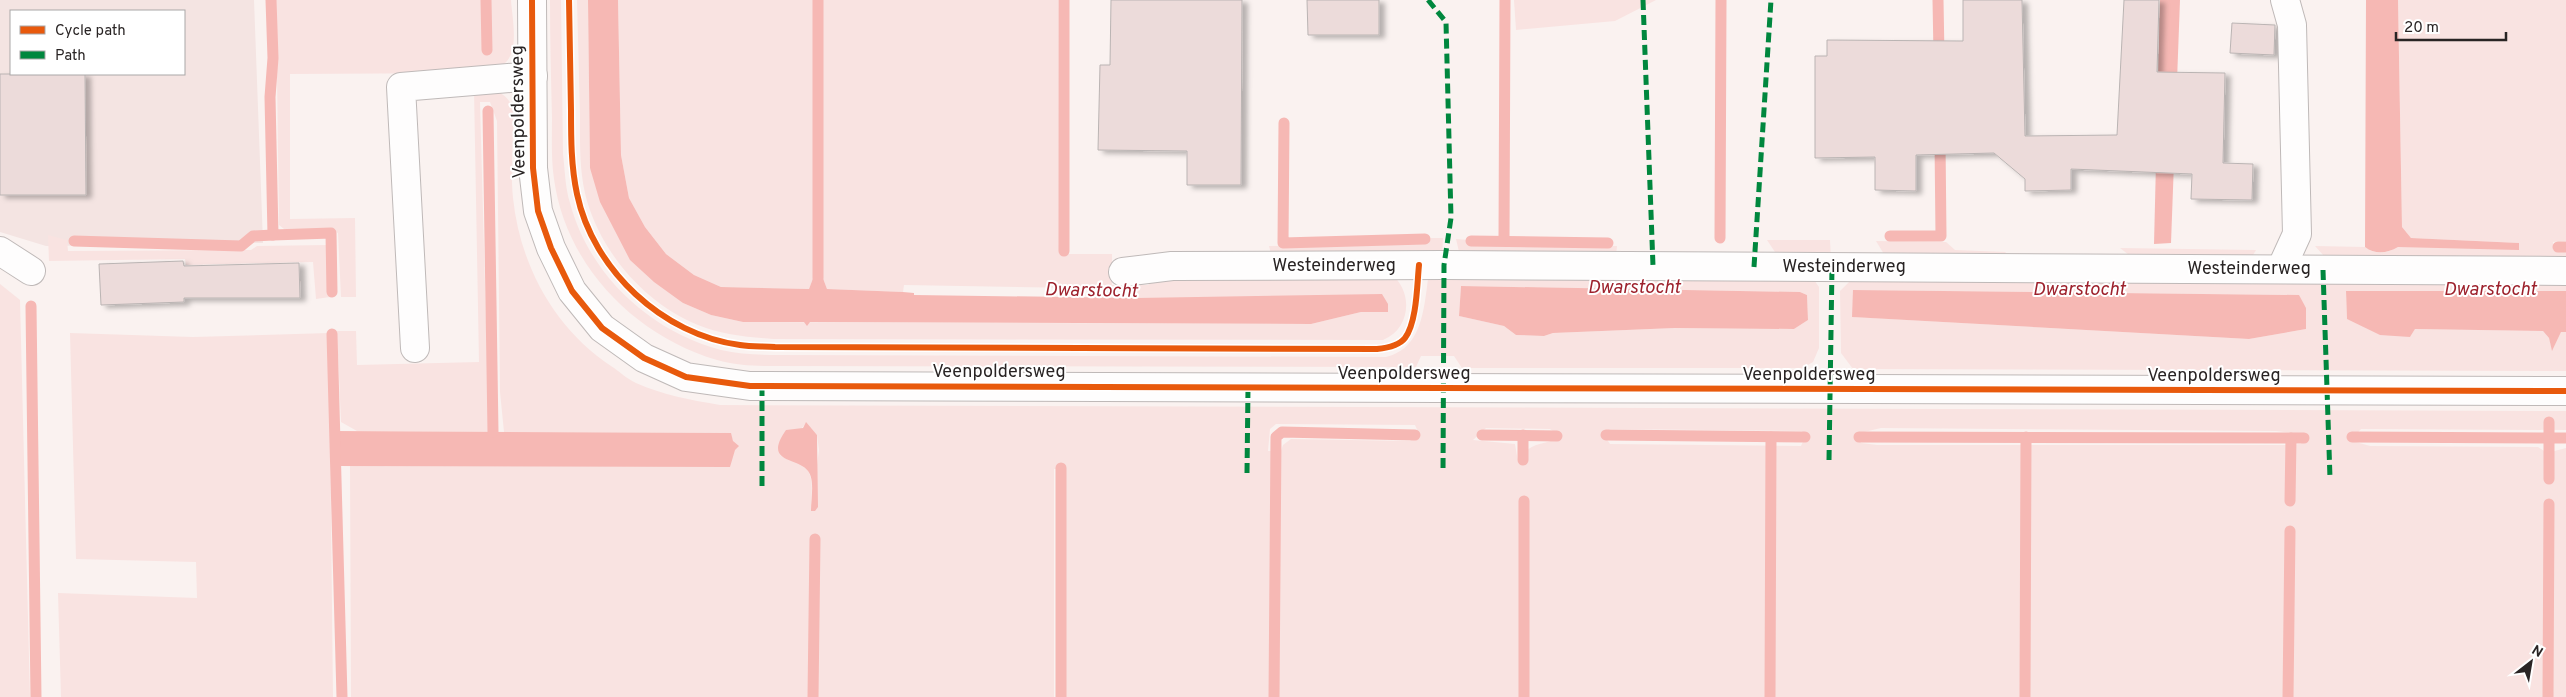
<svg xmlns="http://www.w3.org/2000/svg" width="2566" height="697" viewBox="0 0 2566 697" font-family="Overpass,sans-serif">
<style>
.built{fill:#f4e4e2;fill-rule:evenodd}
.green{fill:#f9e3e1;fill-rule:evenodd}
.water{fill:#f6b8b4}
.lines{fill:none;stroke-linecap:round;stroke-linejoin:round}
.stream{stroke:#f6b8b4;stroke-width:11}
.building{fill:#ecdbda;stroke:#bab4b3;filter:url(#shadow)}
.minor-casing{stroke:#bfb9b8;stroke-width:30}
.minor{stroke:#fefdfd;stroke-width:28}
.quiet{stroke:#00873e;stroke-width:5;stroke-dasharray:10 5;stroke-linecap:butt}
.cycleway-casing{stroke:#fff;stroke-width:9}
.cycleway{stroke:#e8590c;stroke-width:6}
.labels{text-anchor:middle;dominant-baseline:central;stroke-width:4;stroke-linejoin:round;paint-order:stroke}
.street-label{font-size:18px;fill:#292424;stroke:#fff}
.water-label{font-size:19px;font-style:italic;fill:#9d212c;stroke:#fff}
</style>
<defs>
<filter id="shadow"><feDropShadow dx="5.5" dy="3" stdDeviation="2.5" flood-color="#0004"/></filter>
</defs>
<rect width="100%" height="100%" fill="#faf2f0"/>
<path class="built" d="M0,0h254l9,243 -217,3 -46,-14zM11,11h173v63h-173z"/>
<g class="green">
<path d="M276,0h235c1,18 9,51 -7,64 -8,5 -21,6 -30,9l-184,1v145l65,-1 1,79h-15l-3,-64 -8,-4h-46l-5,-4z"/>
<path d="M550,0h11l2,154c2,16 2,33 7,49 19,71 79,128 151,147 18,4 37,5 56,5l609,2c38,-9 38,-52 43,-85l381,2 9,13v61l-6,14 -10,6h-341l-8,-12h-33l-5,11 -638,-1c-20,0 -41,0 -61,-6 -82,-24 -151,-94 -163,-181 -3,-20 -2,-41 -2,-61 -1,-39 -2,-79 -2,-118zM1461,286l339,6 7,3 1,25 -14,9 -119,-1 -122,5 -9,3 -28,-1 -12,-9 -45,-10z"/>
<path d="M577,0h11l2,168 93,135 28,12 32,7 568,2 50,-12h27l-251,-14 -1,-9 -232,-4 -1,7 -76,-3 -9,-24 -9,24 -88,-2 -27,-12 -28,-21 -21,-27 -16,-29 -8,-43 -3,-155h440l1,254h53v31h36l13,-10 229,-2c24,18 21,56 -7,67l-610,-1c-25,-2 -51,-4 -75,-14 -52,-21 -95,-70 -111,-124 -8,-28 -7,-58 -7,-87 -1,-38 -2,-76 -3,-114z"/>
<path d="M1514,0h142l-41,21 -99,9z"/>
<path d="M2398,0h168v241l-13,1v8h13v15l-242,-9 -9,-10 50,1c10,8 23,6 33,0l121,-4 -108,-5 -9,-11z"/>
<path d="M474,90c20,1 28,-2 39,17 1,30 -3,61 0,91 7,67 41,130 98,168 8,5 16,13 25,17 27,12 55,17 84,22l1846,6v19l-205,-1 -8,9 3,4 14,4 168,1 9,6 19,-5v249h-1500l-1,-228h-11v228h-703l-1,-231 380,1 3,-26 -3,-8 -226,-1 -4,-40 -3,-271 -7,-19h-10l9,330 -132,-1 -16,-9 -4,-91h19l1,34 122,-3zM806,423l11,12 2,15 -8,60c0,-14 5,-37 -9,-45 -8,-5 -13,-3 -22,-10zM1276,424l139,1 4,9 -9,7 -119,-2 -8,6 -2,6h-13l2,-22zM1486,428l64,1 10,7c-12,9 -21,5 -33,14v12h-9l-3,-18 -42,-4zM1881,428l395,3 26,3 2,4 -3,6 -15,1h-409l-16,-2 -2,-6 5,-5zM1610,429l192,2 3,6 -4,9 -191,-2 -6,-9z"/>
<path d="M48,235l19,5 1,11 183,-1 6,-4 70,-1 3,52 -14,2 -3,-37 -127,3 -1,-6 -136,2z"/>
<path d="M1431,238h12l-1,19 -170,1 -3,-12 159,-2z"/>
<path d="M1456,239l13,1 2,4 146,2 -1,11 -156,-1z"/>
<path d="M1767,240h63l1,19 -52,-1z"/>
<path d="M1876,241l70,1 9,8 51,2 -5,7h-114z"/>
<path d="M2120,248l136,2 -7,12 -112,-1z"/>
<path d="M1857,274l709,6v11h-220l1,28 63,18 5,-8 128,2 6,7 3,12 9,-18h5v39l-713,-2 -12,-16 -1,-62zM1853,290l446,5 7,34 -57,10 -396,-22z"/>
<path d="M0,284l20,16 10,397h-30z"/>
<path d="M70,333l123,4 136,-4 4,364h-272l-3,-104 139,5 -1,-36 -120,-3z"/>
</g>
<g class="water">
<path d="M588,0h30l3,155 8,43 16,29 21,27 28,21 27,12 88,2 9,-24 9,24 76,3 11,1v2l223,3 245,-4 6,10v8h-27l-50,12 -501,-2 -3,4 -3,-4h-61l-32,-7 -28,-12 -29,-21 -24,-22 -30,-58 -10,-34z"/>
<path d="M2160,0h20l-9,243 -17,1z"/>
<path d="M2366,0h32l4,227 9,11 108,5v7l-121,-3c-10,6 -23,8 -33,0z"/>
<path d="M1461,286l339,6 7,3 1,25 -14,9 -119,-1 -122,5 -9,3 -28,-1 -12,-9 -45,-10z"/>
<path d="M1853,290l446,5 7,13v21l-57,10 -397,-22z"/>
<path d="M2346,291h220v41h-5l-9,19 -3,-13 -6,-7 -128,-2 -5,8 -30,-2 -33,-16z"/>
<path d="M806,422l11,13 1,72 -3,4h-4c0,-12 4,-31 -3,-40 -9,-14 -46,-7 -22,-41l17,-2z"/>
<path d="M334,431l397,2 2,8 6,5 -4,4 -5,17 -395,-1z"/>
</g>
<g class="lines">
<g class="stream">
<path d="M271,0l2,58 -3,39 3,138 58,-2 1,59"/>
<path d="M486,0l1,50"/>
<path d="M818,0v278"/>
<path d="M1938,0l1,55"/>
<path d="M488,111l5,321"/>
<path d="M1284,123l-1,120 142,-4"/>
<path d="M1890,236h51l-1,-95"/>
<path d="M1720,238l1,-238"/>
<path d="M1504,240l1,-240"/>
<path d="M74,241l167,5 12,-10 20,-1"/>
<path d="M1471,241l137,2"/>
<path d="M2558,247h8"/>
<path d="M1064,251v-251"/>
<path d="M31,306l5,391"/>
<path d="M332,334l10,363"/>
<path d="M1482,435l75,1"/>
<path d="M1523,435v25"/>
<path d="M1606,435l199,2"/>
<path d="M1859,437l445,1"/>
<path d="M2352,437l214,1"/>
<path d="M1061,468v229"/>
<path d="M2549,479v-57"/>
<path d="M1524,501v196"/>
<path d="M2290,501l1,-63"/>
<path d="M813,697l2,-158"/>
<path d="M1274,697l2,-260 6,-5 133,3"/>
<path d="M1770,697l1,-260"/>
<path d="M2025,697l1,-260"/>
<path d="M2288,697l2,-166"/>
<path d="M2548,697l1,-193"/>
</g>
</g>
<g class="building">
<path d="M1111,0h131l-1,185h-54v-34l-89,-1 2,-85h10z"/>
<path d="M1307,0h72v35h-71z"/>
<path d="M1963,0h59l3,136 92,-1 7,-135h35l-2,72 68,1 -2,90 30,1 -1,36 -61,-1 1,-25 -121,-5v21l-46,1v-12l-31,-26 -78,2v36l-41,-1v-33l-60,1v-102h12v-16l136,1z"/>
<path d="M2232,23l43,2 -1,30 -44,-2z"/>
<path d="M0,74h85l1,121h-86z"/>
<path d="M183,261l1,5 115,-3 1,35h-116v4l-83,3 -2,-41z"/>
</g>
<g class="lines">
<defs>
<g id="minor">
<path d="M532,0l1,168 5,43 13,37 21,43 30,37 42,30 42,19 64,9 1816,5"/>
<path d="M0,251l31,20"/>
<path d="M2281,269l16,-35 -5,-209 -7,-25"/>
<path d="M1123,272l49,-6 272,-1 1122,6"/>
<path d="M415,348l-14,-261 132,-11"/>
</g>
</defs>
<use href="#minor" class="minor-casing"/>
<use href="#minor" class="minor"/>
<g class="quiet">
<path d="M1428,0l18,22 5,196 -7,47 -1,208"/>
<path d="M1643,0l10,266"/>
<path d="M1754,267l17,-267"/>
<path d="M2323,270l7,208"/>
<path d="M762,386v100"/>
<path d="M1829,460l3,-193"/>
<path d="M1247,473l1,-85"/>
</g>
<defs>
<g id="cycleway">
<path d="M532,0l1,168 5,43 13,37 21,43 30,37 42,30 42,19 64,9 1816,5"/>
<path d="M569,0c1,37 1,74 2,110 0,28 0,56 6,84 16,76 86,141 163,151 12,2 23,1 35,2l602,2c10,-1 22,-3 28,-11 12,-16 12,-54 14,-73"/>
</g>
</defs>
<use href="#cycleway" class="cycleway-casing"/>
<use href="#cycleway" class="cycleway"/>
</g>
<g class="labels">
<g class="street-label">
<text transform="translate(519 112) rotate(-91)">Veenpoldersweg</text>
<text x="1334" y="266">Westeinderweg</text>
<text x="1844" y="267">Westeinderweg</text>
<text x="2249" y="269">Westeinderweg</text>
<text x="999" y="372">Veenpoldersweg</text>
<text x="1404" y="374">Veenpoldersweg</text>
<text x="1809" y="375">Veenpoldersweg</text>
<text x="2214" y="376">Veenpoldersweg</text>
</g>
<g class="water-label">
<text x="1634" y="288">Dwarstocht</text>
<text x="2079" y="290">Dwarstocht</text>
<text x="2490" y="290">Dwarstocht</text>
<text transform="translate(1091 291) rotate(1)">Dwarstocht</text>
</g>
</g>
<rect x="10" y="10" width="175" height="65" fill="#ffffff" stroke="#a9a7a7"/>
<rect x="20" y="26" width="25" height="8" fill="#e8590c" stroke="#a9a7a7"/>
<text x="55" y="35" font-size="15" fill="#292424">Cycle path</text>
<rect x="20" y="51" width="25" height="8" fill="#00873e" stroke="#a9a7a7"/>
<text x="55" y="60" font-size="15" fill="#292424">Path</text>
<g transform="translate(2531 662) rotate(31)" stroke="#ffffff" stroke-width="4" paint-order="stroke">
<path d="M0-4L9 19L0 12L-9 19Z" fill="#292424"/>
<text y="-8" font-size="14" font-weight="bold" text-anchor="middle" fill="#292424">N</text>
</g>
<path d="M2396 32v8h110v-8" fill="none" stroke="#292424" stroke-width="2.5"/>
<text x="2404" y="32" font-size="15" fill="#292424" stroke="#ffffff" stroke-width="4" paint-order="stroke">20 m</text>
</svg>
